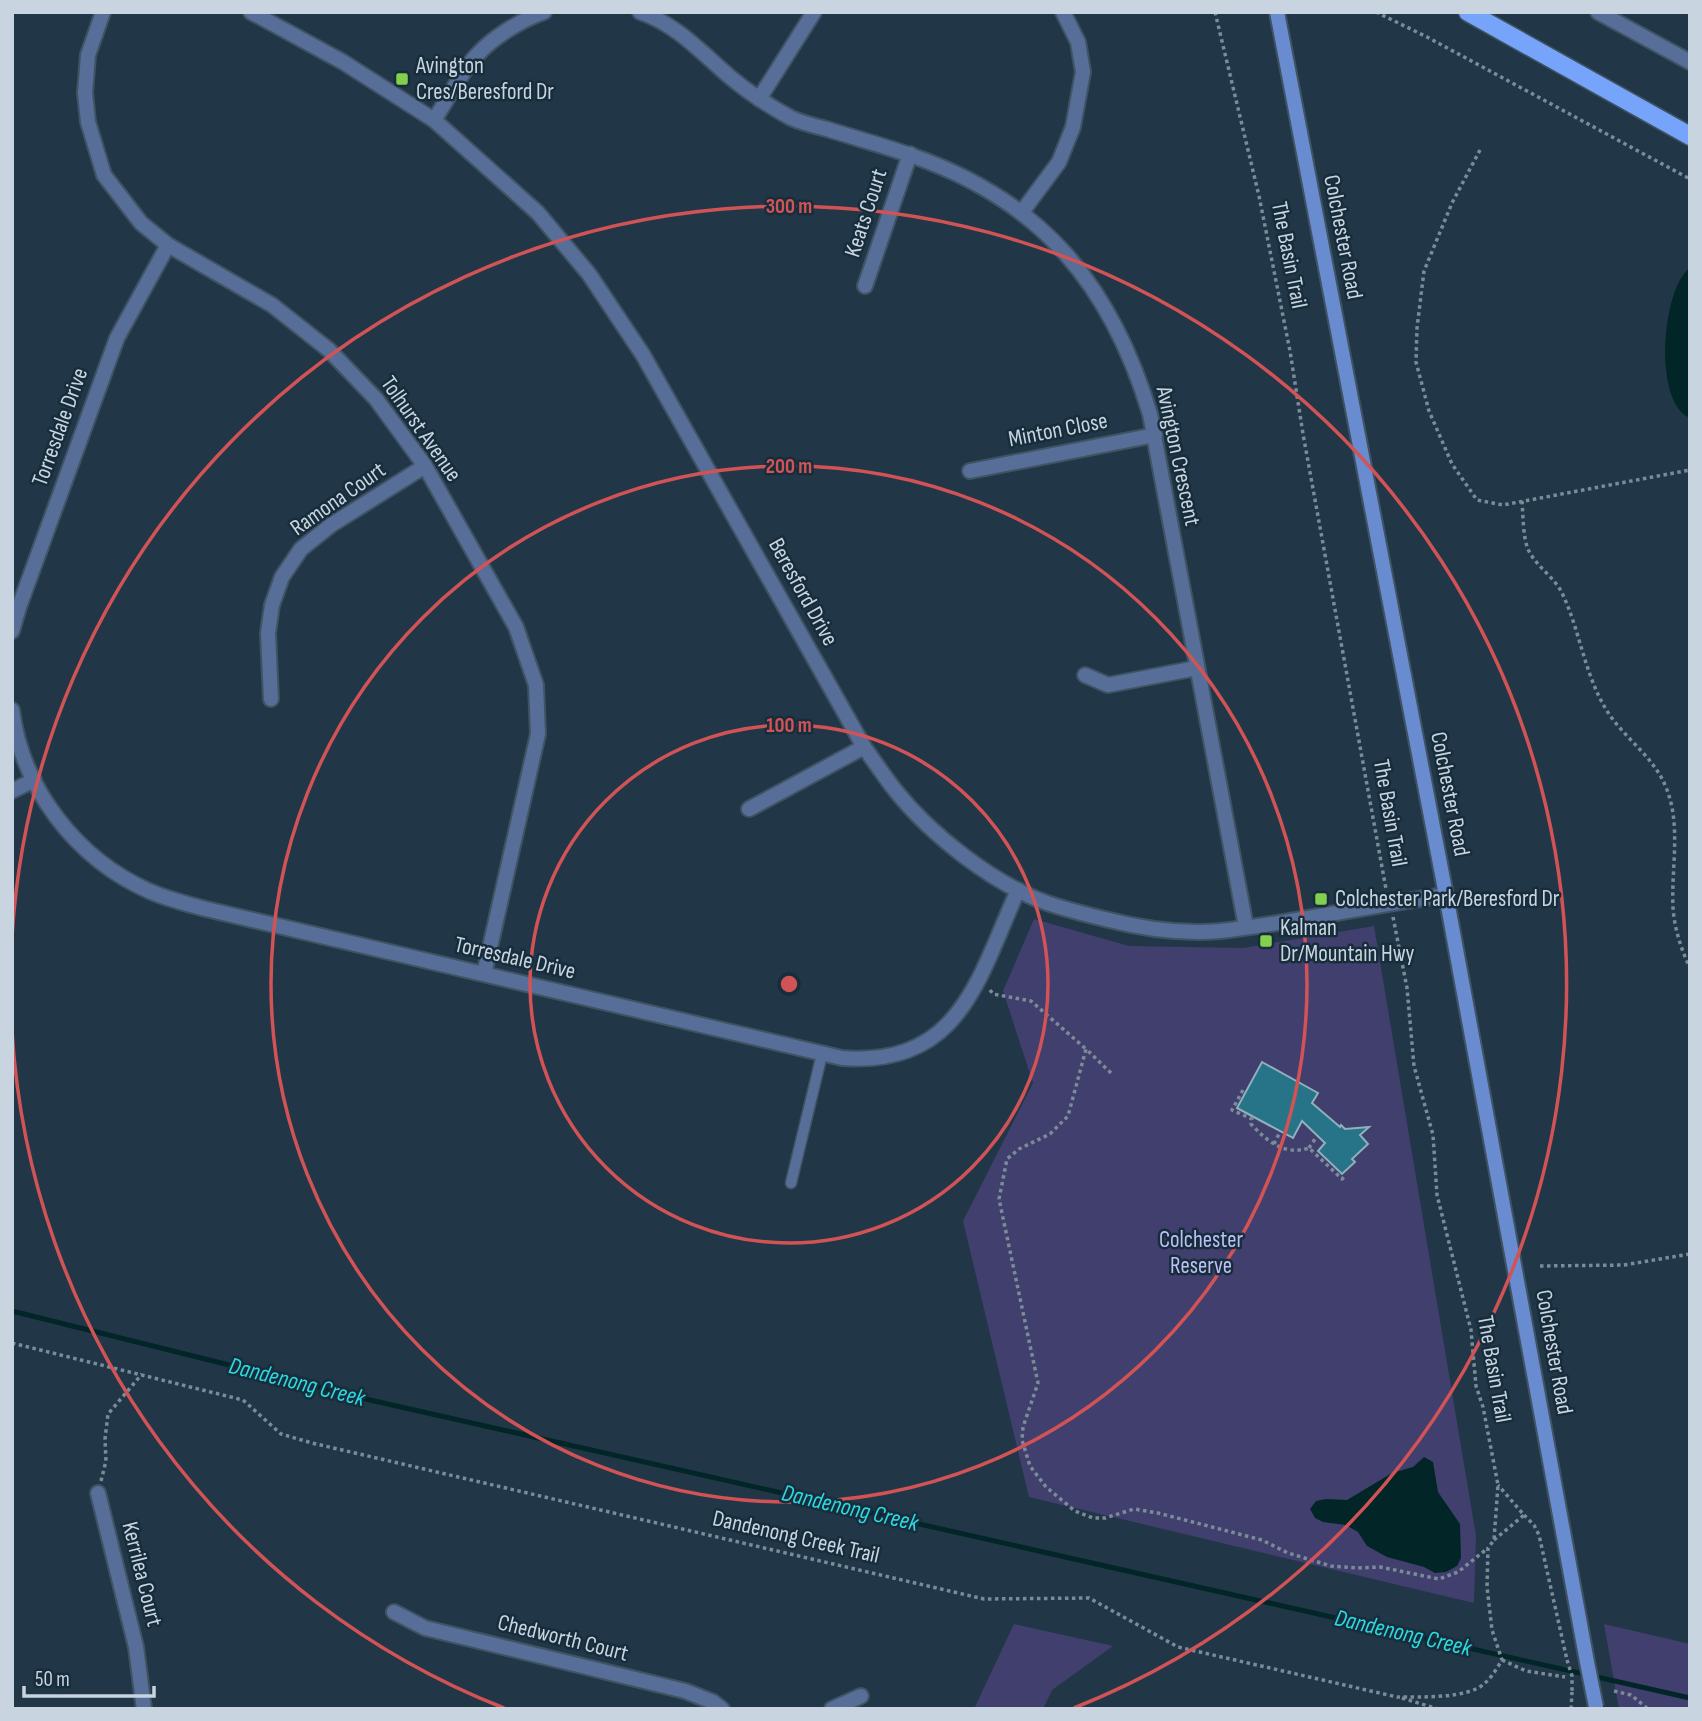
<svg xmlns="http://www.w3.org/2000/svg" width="1702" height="1721" viewBox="0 0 1702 1721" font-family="'Sofia Sans Condensed',sans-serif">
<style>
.green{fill:#413f6d}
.water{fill:#022627}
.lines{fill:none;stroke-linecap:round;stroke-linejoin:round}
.stream{stroke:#022627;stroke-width:5}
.building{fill:#277388;stroke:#8fb0bc;stroke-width:2}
.lane-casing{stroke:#3f5363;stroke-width:13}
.street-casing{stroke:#3f5363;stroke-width:18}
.secondary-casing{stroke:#3f5363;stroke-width:18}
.primary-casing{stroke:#3f5363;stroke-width:21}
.path{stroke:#7b8c99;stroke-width:3.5;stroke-dasharray:3.5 3.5;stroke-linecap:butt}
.lane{stroke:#576e98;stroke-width:10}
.street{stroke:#576e98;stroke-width:14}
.secondary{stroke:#698cd0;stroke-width:14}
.primary{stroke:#77a4fb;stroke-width:18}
.secondary-bridge-casing{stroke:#3f5363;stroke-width:18;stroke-linecap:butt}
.path-bridge{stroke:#7b8c99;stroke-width:3.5;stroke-dasharray:3.5 3.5;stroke-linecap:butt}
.secondary-bridge{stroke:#698cd0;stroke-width:14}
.ring{fill:none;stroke:#d25356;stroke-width:3.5}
.poi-dot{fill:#83d04e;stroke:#172d3c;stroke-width:2.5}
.labels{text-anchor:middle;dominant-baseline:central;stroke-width:5;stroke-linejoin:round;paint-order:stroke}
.poi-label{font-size:23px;fill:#c8d5e0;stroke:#172d3c;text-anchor:start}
.street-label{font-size:23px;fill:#c8d5e0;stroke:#172d3c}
.park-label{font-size:23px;fill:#bebff7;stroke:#172d3c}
.water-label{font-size:24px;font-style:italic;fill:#2dd9df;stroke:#172d3c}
.centre{fill:#d25356;stroke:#172d3c;stroke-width:3.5}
.ring-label{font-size:21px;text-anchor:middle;font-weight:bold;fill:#d25356;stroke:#172d3c;stroke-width:5;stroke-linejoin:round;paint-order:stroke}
</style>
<rect width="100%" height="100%" fill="#213747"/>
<g class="green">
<path d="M1034,919l95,27 114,2 131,-22 102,610 -2,67 -445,-106 -66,-276 70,-138 -30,-92z"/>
<path d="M1014,1624l99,22 -61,44 -9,19h-69z"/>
<path d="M1604,1624l86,20v65h-71z"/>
</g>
<g class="water">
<path d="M1690,268v150c-38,-15 -28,-131 0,-150z"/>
<path d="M1424,1457l9,5 5,30 22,32 1,34 -4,8 -11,6 -11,1 -11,-6 -37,-10 -20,-11 -9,-14 -12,-7 -23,-3 -8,-4 -5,-9 6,-8 10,-2 21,1 45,-27 21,-6z"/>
</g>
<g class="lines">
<path class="stream" d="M12,1311l358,89 1320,298"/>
</g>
<path class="building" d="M1262,1062l56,31 -6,10 28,24 1,-2 4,4 24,-2 -9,8 8,9 -16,15 3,3 -13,12 -24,-23 7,-8 -23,-22 -9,17 -56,-30z"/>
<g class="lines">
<defs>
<path id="lane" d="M791,1183l31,-129"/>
<g id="street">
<path d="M103,12l-15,43 -3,38 3,29 16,53 37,48 27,22 104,60 57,45 47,49 49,67 91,161 20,58 2,49 -54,240"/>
<path d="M251,12l92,50 91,58 104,93 51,61 54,81 221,392c10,14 20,29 31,43 35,44 98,94 152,113 20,7 41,12 62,17 35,9 74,14 111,11 75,-8 150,-26 226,-36"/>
<path d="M640,12c36,12 61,40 90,65 18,15 39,29 61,41 11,5 24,8 36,11 28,9 58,17 86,27 129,45 198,129 237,258l96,513"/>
<path d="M1598,12l92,50"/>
<path d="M759,99l55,-87"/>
<path d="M434,120c14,-21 26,-46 42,-64 17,-19 45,-36 68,-44"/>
<path d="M1022,212l37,-50 14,-35 10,-55 -5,-30 -15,-30"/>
<path d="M865,286l45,-132"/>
<path d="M970,471l185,-36"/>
<path d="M12,631l7,-24 98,-269 51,-93"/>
<path d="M1085,675l23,10 89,-17"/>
<path d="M271,699l-3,-66 4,-28 10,-28 19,-28 30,-24 94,-59"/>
<path d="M12,710c10,79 65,149 137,181 18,8 38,13 57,18l636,149c118,9 136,-79 176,-168"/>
<path d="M12,791l22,-11"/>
<path d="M749,809l115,-62"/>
<path d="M98,1493l38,154 8,62"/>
<path d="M394,1612l31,16 260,63 28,11 9,7"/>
<path d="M832,1709l29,-13"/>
</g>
<path id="secondary" d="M1277,12l169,883 141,767"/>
<path id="primary" d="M1468,12l222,124"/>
</defs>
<use href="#lane" class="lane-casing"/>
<use href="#street" class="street-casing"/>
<use href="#secondary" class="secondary-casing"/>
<use href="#primary" class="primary-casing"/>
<g class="path">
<path d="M1215,12l44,184 31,155 13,83 83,455"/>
<path d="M1376,12l51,25 263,142"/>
<path d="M1480,150l-28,53 -28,68 -7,57 -1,34 13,49 23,53 25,36 26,5 187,-35"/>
<path d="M1522,501c1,13 1,37 6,48 7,17 28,29 35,46 18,39 22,83 46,119 17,25 44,43 56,71 17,38 6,82 8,122 1,20 8,42 17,61"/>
<path d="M1393,917l14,71 7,78 19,69 4,60 34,135 5,56 7,21 15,78 -4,55 -6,8 -1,39 5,43 10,30"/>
<path d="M990,990l3,4 38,7 55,48"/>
<path d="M1111,1073l-25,-24 -18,67 -18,18 -31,15 -12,10 -8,40 39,184 -15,44 -1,13 8,26 16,21 29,24 18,7h12l29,-9 24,4 104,27 26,13 43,13 26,2 23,-1 59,12 19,-7 30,-24"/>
<path d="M1243,1090l-11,20 20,9 -1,5c16,17 33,32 58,24l33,31 4,-4"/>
<path d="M1274,1144l5,-10"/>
<path d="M1309,1148l6,-9"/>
<path d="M1540,1266l84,-1 66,-11"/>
<path d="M12,1343l231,57 38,34 31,9 672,156 105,-1 89,49 219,50c22,0 72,2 88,-14 7,-6 12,-15 17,-23"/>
<path d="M101,1481l5,-20 -1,-22 3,-25 34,-40"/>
<path d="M1524,1515l10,10 5,10 28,125"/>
<path d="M1494,1540l30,-25 -26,-30"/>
<path d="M1502,1660l24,11 39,6"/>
<path d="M1614,1691l17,4 17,14"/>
<path d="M1402,1698l36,11"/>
<path d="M1571,1709l1,-17"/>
</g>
<use href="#lane" class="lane"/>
<use href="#street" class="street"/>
<use href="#secondary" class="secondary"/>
<use href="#primary" class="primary"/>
<defs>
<path id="secondary-bridge" d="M1587,1662l9,45"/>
</defs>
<use href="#secondary-bridge" class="secondary-bridge-casing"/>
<path class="path-bridge" d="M1567,1660l5,16v16"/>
<use href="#secondary-bridge" class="secondary-bridge"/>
</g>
<g class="ring">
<circle cx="789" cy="984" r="259"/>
<circle cx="789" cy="984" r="518"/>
<path d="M504 1708A778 778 0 0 1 12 1031M12 937A778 778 0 1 1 1074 1708"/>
</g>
<g class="poi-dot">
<rect x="395" y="72" width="14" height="14" rx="3.5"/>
<rect x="1314" y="892" width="14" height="14" rx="3.5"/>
<rect x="1259" y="934" width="14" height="14" rx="3.5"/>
</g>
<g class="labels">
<g class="poi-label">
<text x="416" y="66">Avington<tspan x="416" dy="26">Cres/Beresford Dr</tspan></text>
<text x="1335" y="899">Colchester Park/Beresford Dr</text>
<text x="1280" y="928">Kalman<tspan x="1280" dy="26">Dr/Mountain Hwy</tspan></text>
</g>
<g class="street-label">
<text transform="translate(866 213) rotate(-72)">Keats Court</text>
<text transform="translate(1343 237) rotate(79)">Colchester Road</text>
<text transform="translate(1289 255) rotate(79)">The Basin Trail</text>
<text transform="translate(60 427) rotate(-70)">Torresdale Drive</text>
<text transform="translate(421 429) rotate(55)">Tolhurst Avenue</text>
<text transform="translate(1058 430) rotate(-11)">Minton Close</text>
<text transform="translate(1178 456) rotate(78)">Avington Crescent</text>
<text transform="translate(338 499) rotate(-35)">Ramona Court</text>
<text transform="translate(803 592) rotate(61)">Beresford Drive</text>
<text transform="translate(1450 794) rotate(79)">Colchester Road</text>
<text transform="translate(1390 813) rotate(80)">The Basin Trail</text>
<text transform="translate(515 958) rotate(13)">Torresdale Drive</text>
<text transform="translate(1554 1352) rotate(80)">Colchester Road</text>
<text transform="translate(1494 1369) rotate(80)">The Basin Trail</text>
<text transform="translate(796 1537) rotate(13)">Dandenong Creek Trail</text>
<text transform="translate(142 1574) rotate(76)">Kerrilea Court</text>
<text transform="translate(563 1638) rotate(14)">Chedworth Court</text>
</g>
<g class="park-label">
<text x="1201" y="1240">Colchester<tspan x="1201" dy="26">Reserve</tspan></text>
</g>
<g class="water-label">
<text transform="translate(297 1382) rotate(14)">Dandenong Creek</text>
<text transform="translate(850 1508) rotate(13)">Dandenong Creek</text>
<text transform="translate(1403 1633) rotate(13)">Dandenong Creek</text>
</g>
</g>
<circle cx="789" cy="984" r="10" class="centre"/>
<g class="ring-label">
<text x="789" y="213">300 m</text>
<text x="789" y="473">200 m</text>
<text x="789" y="732">100 m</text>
</g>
<rect width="1702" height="1721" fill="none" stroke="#c8d5e0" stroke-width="28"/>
<path d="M24 1686v10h130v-10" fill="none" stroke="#c8d5e0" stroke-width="3.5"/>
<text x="35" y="1686" font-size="21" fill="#c8d5e0" stroke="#172d3c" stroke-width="5" paint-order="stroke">50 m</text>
</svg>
